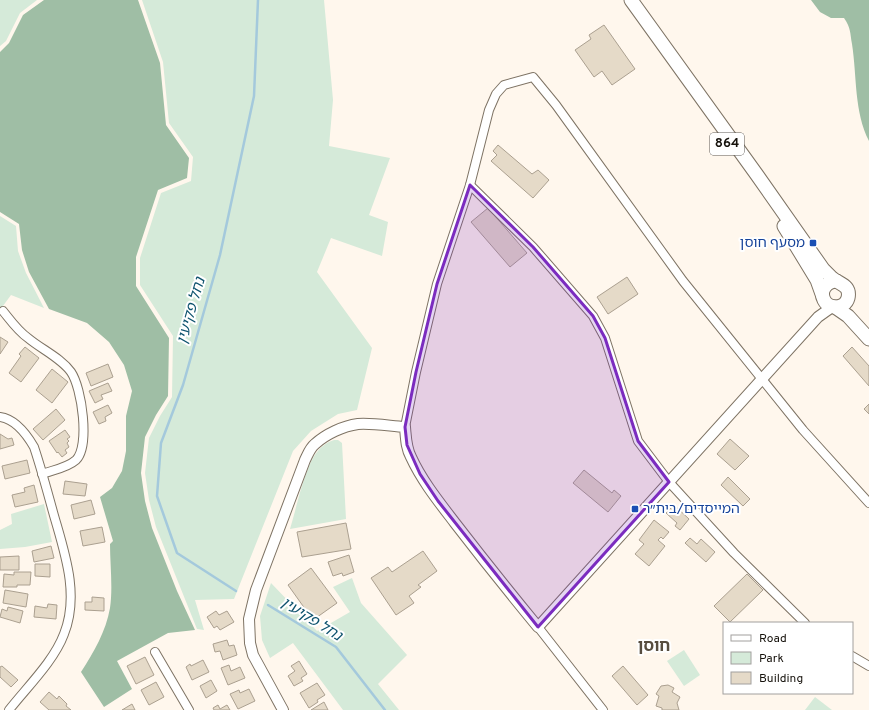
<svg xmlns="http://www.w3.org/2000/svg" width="869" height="710" viewBox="0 0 869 710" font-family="Overpass,'Noto Sans Hebrew',sans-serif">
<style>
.green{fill:#d5ead9}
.forest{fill:#9fbea5}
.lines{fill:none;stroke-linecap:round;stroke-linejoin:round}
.stream{stroke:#a4c9dc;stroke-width:2.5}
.building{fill:#e5dac8;stroke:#aba090}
.minor-casing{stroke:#7e7364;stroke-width:10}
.tertiary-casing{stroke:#7e7364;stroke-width:12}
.primary-casing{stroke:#7e7364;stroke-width:15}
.minor{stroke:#fff;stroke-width:8}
.tertiary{stroke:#fff;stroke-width:10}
.primary{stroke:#fff;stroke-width:13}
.marked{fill:#7b2cbf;fill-opacity:0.2;stroke:#7b2cbf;stroke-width:3;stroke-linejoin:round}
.transit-dot{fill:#1a4fb4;stroke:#fff;stroke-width:1.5}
.labels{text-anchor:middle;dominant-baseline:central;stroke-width:4;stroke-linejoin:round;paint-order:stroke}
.shield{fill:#fff;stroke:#5c5955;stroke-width:1}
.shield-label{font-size:13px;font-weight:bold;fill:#16120c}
.transit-label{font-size:14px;fill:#164399;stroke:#fff;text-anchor:end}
.water-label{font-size:15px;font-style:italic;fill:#0e536e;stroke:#fff}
.quarter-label{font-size:16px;font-weight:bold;fill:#574d3f;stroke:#fff}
</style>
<rect width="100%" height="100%" fill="#fff7ed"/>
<g class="green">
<path d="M0,0h37l-17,13 -14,28 -6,5z"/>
<path d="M142,0h182l9,100 -4,46 61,12 -21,57 19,7 -6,34 -51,-18 -14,34 55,76 -15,62 -19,4 -27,17 -18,20 -59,148 -39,1 9,30 -7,-1 -41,-102 -7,-27 -4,-27 4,-35 11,-22 12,-19 1,-61 -33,-51v-27l21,-65 30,-12 2,-24 -24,-34 -6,-61z"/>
<path d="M0,216l16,10 2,25 8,22 18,35 -33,-13 -11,15z"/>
<path d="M334,440h4l4,3 4,76 -56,10c6,-19 15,-63 27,-77 4,-5 10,-10 17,-12z"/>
<path d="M44,504l8,38 -27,5 -25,2v-19l12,-6 -1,-10z"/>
<path d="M352,578l9,25 46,52 -29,29 21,26h-56l-50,-67 -23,15 -8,-18 -2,-24 11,-33 46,48 33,-19 -17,-25z"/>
<path d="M684,650l16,25 -16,11 -17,-25z"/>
<path d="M815,697l17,13h-27z"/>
</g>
<g class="forest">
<path d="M44,0h94l22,63 6,62 23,33 -2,20 -29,12 -22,67v29l33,52 -1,58 -12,19 -11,22 -4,36 4,28 7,27 25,63 18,39 -27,3 -51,28 15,28 -28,18 -23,-35c13,-20 25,-41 29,-64 3,-20 0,-44 0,-64l3,-3 -13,-44 12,-9 10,-17 4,-20v-35l6,-25 -8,-26 -15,-23 -22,-19 -38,-14 -20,-37 -7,-22 -3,-26 -19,-12v-160l9,-9 14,-28z"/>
<path d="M811,0h58v141c-15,-29 -12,-65 -17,-97 -2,-11 -1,-16 -8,-26h-13l-11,-6z"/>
</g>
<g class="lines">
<g class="stream">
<path d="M236,591l-59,-38 -20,-57 4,-53 22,-58 37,-130 34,-159 4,-96"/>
<path d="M268,605l68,42 49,63"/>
</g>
</g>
<g class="building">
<path d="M604,25l31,44 -23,16 -10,-14 -8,6 -19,-27 16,-11 -2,-4z"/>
<path d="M498,145l34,29 6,-4 11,10 -16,18 -42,-37 6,-6 -4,-4z"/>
<path d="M488,208l39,45 -17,14 -39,-45z"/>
<path d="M627,277l11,17 -30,20 -11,-17z"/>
<path d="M0,337l8,5 -8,12z"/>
<path d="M25,347l14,11 -18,24 -12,-9 12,-17 -2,-2z"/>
<path d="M852,347l17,19v20l-26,-30z"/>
<path d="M108,364l5,13 -22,9 -5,-13z"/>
<path d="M52,369l16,13 -16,21 -16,-13z"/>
<path d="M108,383l4,8 -11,4 2,4 -8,4 -6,-12z"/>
<path d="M869,404v10l-5,-5z"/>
<path d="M108,405l4,8 -7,4 1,4 -7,3 -6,-12z"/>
<path d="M56,409l9,11 -22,20 -10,-11z"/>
<path d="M65,430l5,7 -3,2 2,2 -2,2 2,4 -4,3 2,3 -5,4 -4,-5 -1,1 -8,-12z"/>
<path d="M0,434l8,5 4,-1 2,7 -14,4z"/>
<path d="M730,439l19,17 -14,14 -18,-16z"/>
<path d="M27,460l3,13 -25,6 -3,-13z"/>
<path d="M584,470l28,23 2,-3 7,6 -13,16 -35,-29z"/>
<path d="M728,477l22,22 -7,7 -22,-21z"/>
<path d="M65,481l22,3 -2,12 -22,-2z"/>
<path d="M34,485l4,17 -23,5 -3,-12 13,-3 -1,-4z"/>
<path d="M91,500l4,14 -21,5 -3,-14z"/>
<path d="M674,505l15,14 -9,11 -5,-4 2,-3 -11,-10z"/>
<path d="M654,520l15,12 -6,7 -2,-2 -3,3 7,6 -16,20 -14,-12 9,-10 -5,-4z"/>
<path d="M346,523l5,26 -49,8 -5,-25z"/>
<path d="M102,527l3,15 -22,4 -3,-15z"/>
<path d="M690,538l7,6 4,-5 14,13 -9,10 -21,-19z"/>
<path d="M51,546l3,12 -20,4 -2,-11z"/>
<path d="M423,551l14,20 -19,14 3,2 -12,9 5,7 -18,12 -25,-37 17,-11 4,5z"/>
<path d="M349,555l5,17 -11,4 -1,-3 -9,3 -5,-14z"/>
<path d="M19,556v14h-19v-13z"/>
<path d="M35,564h15v13l-15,-1z"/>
<path d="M311,568l26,35 -24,17 -25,-35z"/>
<path d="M14,572h17l-1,13h-13v2h-14l1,-13 10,1z"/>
<path d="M747,574l16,16 -33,32 -16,-16z"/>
<path d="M5,590l23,4 -2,13 -23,-4z"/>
<path d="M92,597l12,1v13l-19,-1v-8h7z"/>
<path d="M48,604l9,1 -1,14 -22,-2 1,-11 12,2z"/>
<path d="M8,607l15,4 -3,12 -20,-6 2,-8 5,2z"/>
<path d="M216,611l3,4 8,-4 7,11 -14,8 -3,-4 -3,2 -7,-11z"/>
<path d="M227,640l2,6 5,-1 3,10 -14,5 -3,-9 -5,1 -2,-8z"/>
<path d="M145,657l9,18 -18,9 -9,-18z"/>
<path d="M203,660l6,12 -17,8 -6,-13 4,-3 1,2z"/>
<path d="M299,661l8,13 -6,4 2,3 -9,5 -6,-10 7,-5 -4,-5z"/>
<path d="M229,665l2,6 9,-4 5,11 -17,7 -7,-17z"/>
<path d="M2,666l16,14 -7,7 -11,-10v-10z"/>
<path d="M623,666l25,29 -11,10 -25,-29z"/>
<path d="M211,680l6,11 -11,7 -6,-12z"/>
<path d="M156,682l8,15 -15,8 -8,-15z"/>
<path d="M317,683l8,12 -8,5 1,2 -9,6 -9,-15z"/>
<path d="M668,685l6,3 -2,4 8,5 -3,6 2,7h-17v-2l-6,-2 3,-10 -3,-2 5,-8z"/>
<path d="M249,689l6,12 -17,8 -8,-15 9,-4 1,3z"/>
<path d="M49,692l8,7 2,-3 8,8 -1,2 5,4h-22l-9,-8z"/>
<path d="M324,702l4,8h-17z"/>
<path d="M132,704l3,6h-13z"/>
<path d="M218,705l2,4 7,-4 3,5h-16l-1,-2z"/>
</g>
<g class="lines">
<defs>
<g id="minor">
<path d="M470,185l63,62 60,69 12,22 33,103 31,41 65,71 71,70"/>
<path d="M3,311c8,10 15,20 25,27 13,11 33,20 43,34 11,16 19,74 5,88 -9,8 -23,10 -34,14"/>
<path d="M0,417c15,2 27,18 34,30 7,21 13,43 19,65 11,39 27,82 11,122 -10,27 -37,53 -55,76"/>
<path d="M405,427l11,-55 21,-88 33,-99 19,-75 7,-16 8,-9 29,-8 23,28 127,176 120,149 66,73"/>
<path d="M538,627l65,83"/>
<path d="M155,652l34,58"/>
<path d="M852,656l17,10"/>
</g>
<path id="tertiary" d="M283,710l-30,-55 -3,-12 -1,-24 7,-29 49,-130c3,-6 5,-12 10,-16 11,-10 28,-18 43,-20 15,-1 32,2 47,3 1,11 1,21 6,30 11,24 28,45 44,66 27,35 55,70 83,104l280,-310 14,-10"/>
<g id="primary">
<path d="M631,0l126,175 66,94c3,3 6,6 9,9 7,6 19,7 16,20 -3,11 -19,12 -24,2 -5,-10 3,-19 13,-19"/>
<path d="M784,226l33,54 5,14"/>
<path d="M835,307l13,9 21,23"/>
</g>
</defs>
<use href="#minor" class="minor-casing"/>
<use href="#tertiary" class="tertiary-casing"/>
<use href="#primary" class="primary-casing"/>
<use href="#minor" class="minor"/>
<use href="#tertiary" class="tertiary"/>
<use href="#primary" class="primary"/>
</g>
<path class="marked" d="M470,185l63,62 60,69 12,22 33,103 31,41 -131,145 -100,-126 -18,-27 -13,-29 -2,-18 11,-55 21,-88z"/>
<g class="transit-dot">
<rect x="809" y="239" width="8" height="8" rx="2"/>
<rect x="631" y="505" width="8" height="8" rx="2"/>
</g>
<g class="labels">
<rect class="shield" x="710" y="133" width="34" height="22" rx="3"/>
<g class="shield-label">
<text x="727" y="144">864</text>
</g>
<g class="transit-label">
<text x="805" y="243">מסעף חוסן</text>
<text x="643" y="509" text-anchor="start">המייסדים/בית״ר</text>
</g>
<g class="water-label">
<text transform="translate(192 311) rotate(-74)">נחל פקיעין</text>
<text transform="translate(311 620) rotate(32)">נחל פקיעין</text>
</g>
<g class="quarter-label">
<text x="654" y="647">חוסן</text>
</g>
</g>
<rect x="723" y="622" width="130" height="72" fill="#ffffff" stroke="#a2a09e"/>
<rect x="731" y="635" width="20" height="6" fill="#ffffff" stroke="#a2a09e"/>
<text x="759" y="642" font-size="12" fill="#16120c">Road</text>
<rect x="731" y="652" width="20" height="12" fill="#d5ead9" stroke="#a2a09e"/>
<text x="759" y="662" font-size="12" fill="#16120c">Park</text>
<rect x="731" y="672" width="20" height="12" fill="#e5dac8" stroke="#a2a09e"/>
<text x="759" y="682" font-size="12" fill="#16120c">Building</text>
</svg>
